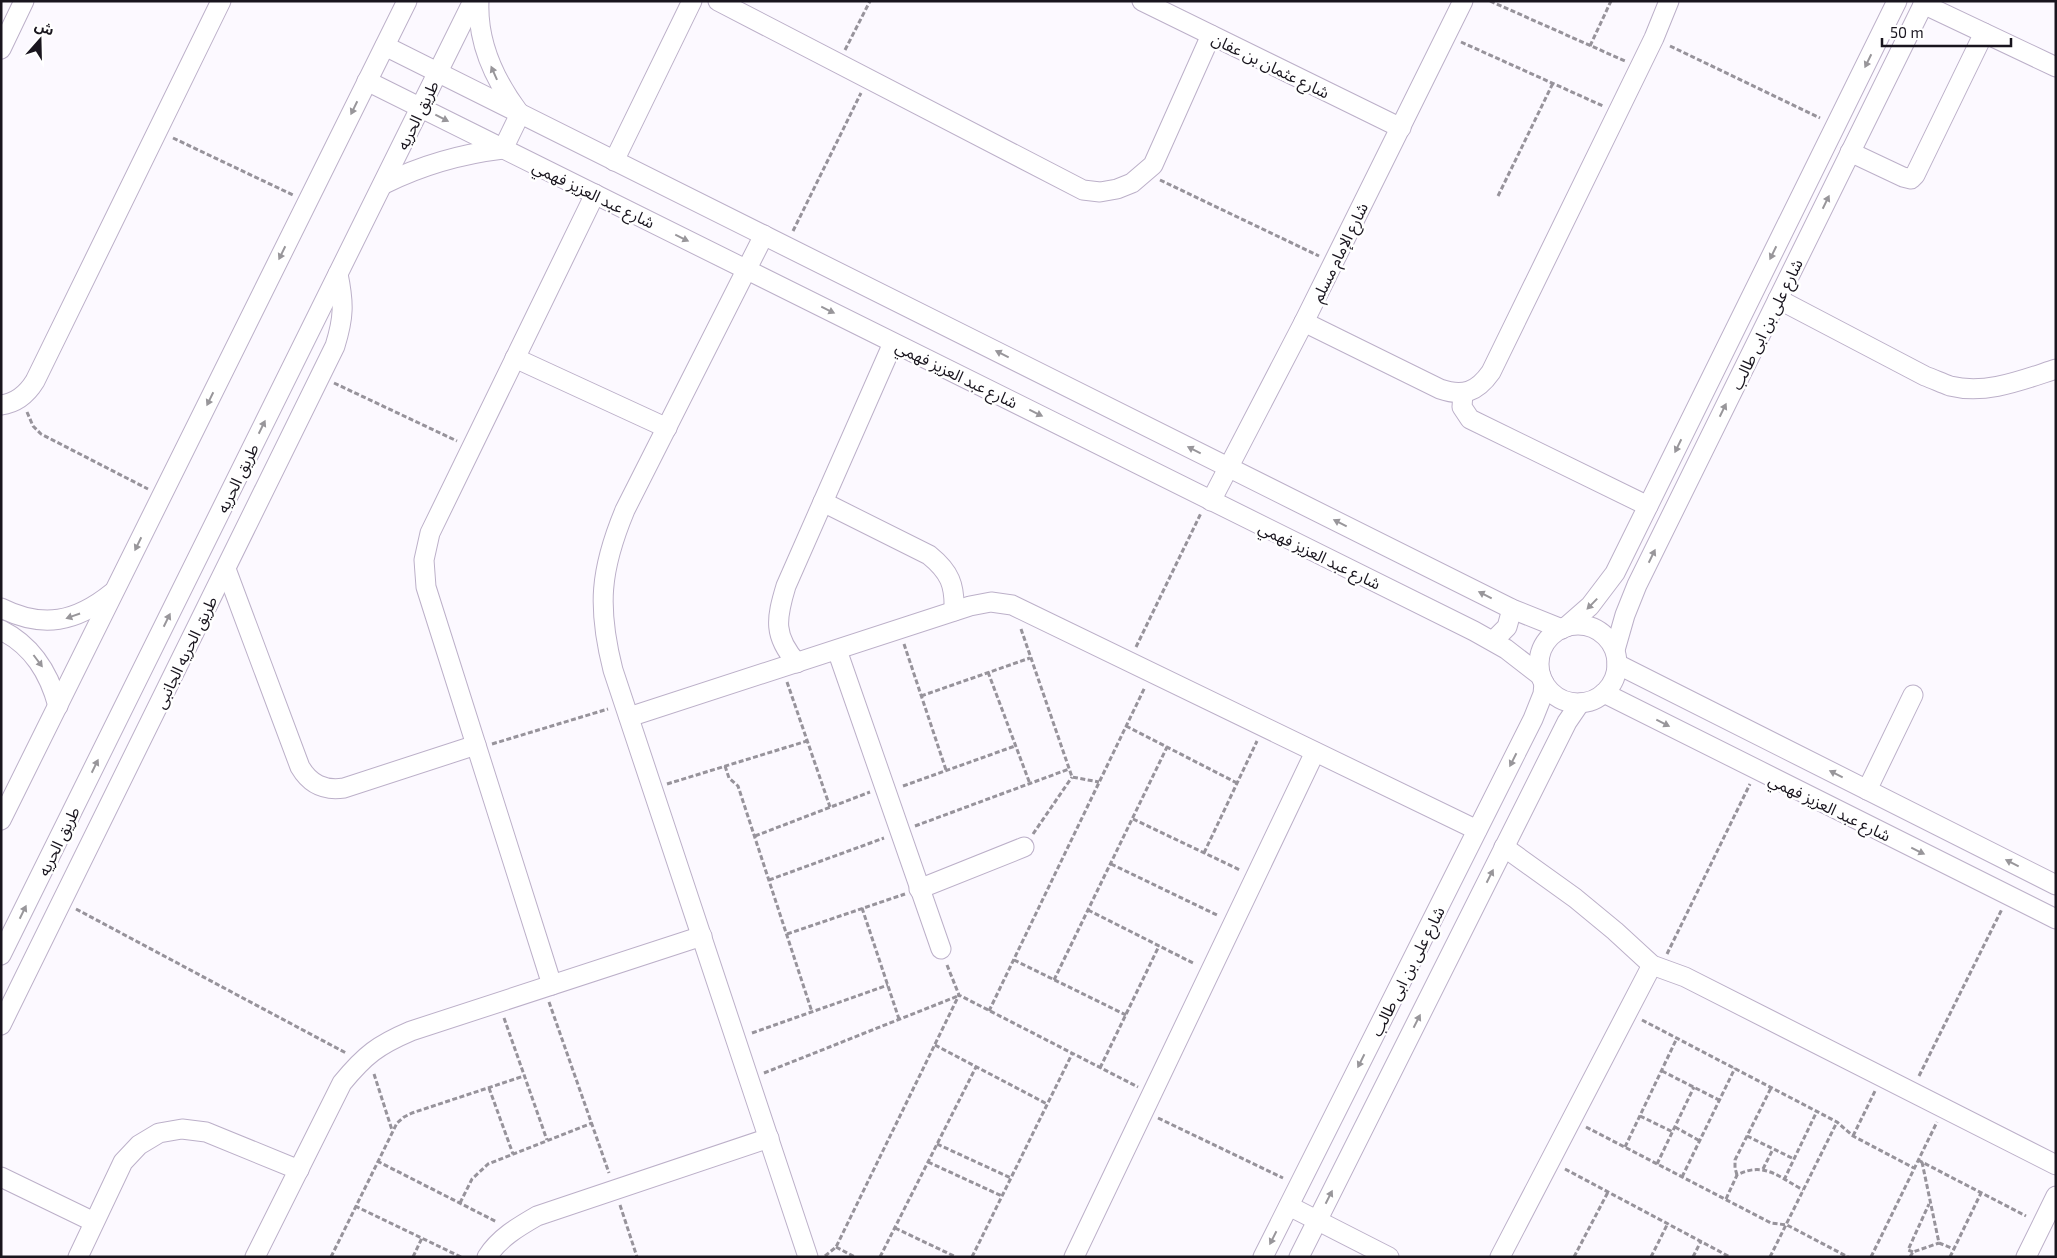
<svg xmlns="http://www.w3.org/2000/svg" width="2057" height="1258" viewBox="0 0 2057 1258" font-family="'Exo 2','Noto Sans Arabic',sans-serif">
<style>
.lines{fill:none;stroke-linecap:round;stroke-linejoin:round}
.minor-casing{stroke:#bcb0c9;stroke-width:21}
.path{stroke:#97939b;stroke-width:3;stroke-dasharray:5 2.5;stroke-linecap:butt}
.minor{stroke:#fff;stroke-width:19}
.oneway{fill:#98969a}
.labels{text-anchor:middle;dominant-baseline:central;stroke-width:5;stroke-linejoin:round;paint-order:stroke}
.street-label{font-size:16px;fill:#19151e;stroke:#fff}
</style>
<rect width="100%" height="100%" fill="#fcf9ff"/>
<g class="lines">
<defs>
<g id="minor">
<path d="M718,1l365,189 17,2 17,-3 15,-6 21,-18 58,-130"/>
<path d="M1142,1l259,127"/>
<path d="M1923,4l133,63"/>
<path d="M385,46l1127,563 50,20"/>
<path d="M1,49l23,-48"/>
<path d="M367,81l1107,550 32,18 35,27"/>
<path d="M1850,152l53,25 8,2 4,-4 69,-142"/>
<path d="M614,161l78,-160"/>
<path d="M384,184c38,-19 77,-30 119,-35l17,-35c-25,-33 -43,-70 -41,-113"/>
<path d="M764,235l-139,275c-25,60 -28,97 -12,160l195,587"/>
<path d="M1778,299l147,77c8,3 17,7 25,10 36,9 72,-6 106,-17"/>
<path d="M1304,322l136,67c23,8 37,3 51,-17l163,-334 15,-37"/>
<path d="M515,358l152,70"/>
<path d="M1463,393l-1,14 8,12 178,87"/>
<path d="M1,405c16,-2 26,-11 34,-24l186,-380"/>
<path d="M1211,501l93,-179 159,-321"/>
<path d="M823,502l106,53c21,17 26,30 25,56"/>
<path d="M226,569l74,198c10,17 24,24 44,21l132,-43"/>
<path d="M1,608c42,21 75,14 111,-15"/>
<circle cx="1578" cy="664" r="39"/>
<path d="M1566,627l24,-21 25,-33 282,-572"/>
<path d="M1,630c32,16 48,43 57,76"/>
<path d="M1493,641l14,-14 5,-18"/>
<path d="M837,650l104,299"/>
<path d="M1615,650l10,-35 12,-30 288,-584"/>
<path d="M797,663c-24,-27 -21,-44 -11,-77l107,-243"/>
<path d="M1617,664l439,221"/>
<path d="M1604,693l452,226"/>
<path d="M629,717l341,-111 21,-4 21,3 465,225"/>
<path d="M1867,790l46,-95"/>
<path d="M1,820l406,-819"/>
<path d="M1504,847l71,51 40,33 37,34 33,12 371,188"/>
<path d="M919,889l105,-42"/>
<path d="M1,955l472,-954"/>
<path d="M552,985l-126,-398 -2,-27 6,-27 165,-339"/>
<path d="M1,1025l334,-679c9,-29 9,-43 3,-72"/>
<path d="M1,1177l93,45"/>
<path d="M1289,1206l100,51"/>
<path d="M78,1257l45,-95 16,-17 20,-12 23,-4 24,3 93,38"/>
<path d="M255,1257l87,-174c23,-28 36,-38 69,-52l291,-95"/>
<path d="M487,1257c12,-19 31,-30 50,-41l232,-78"/>
<path d="M1074,1257l241,-505"/>
<path d="M1263,1257l270,-538 10,-25 1,-11"/>
<path d="M1299,1257l268,-535 13,-19"/>
<path d="M1500,1257l152,-292"/>
<path d="M2026,1257l30,-61"/>
</g>
</defs>
<use href="#minor" class="minor-casing"/>
<g class="path">
<path d="M1490,1l135,60"/>
<path d="M1461,42l142,64"/>
<path d="M1590,46l21,-45"/>
<path d="M1670,46l150,72"/>
<path d="M845,50l25,-49"/>
<path d="M173,138l120,57"/>
<path d="M1160,180l159,76"/>
<path d="M1498,196l55,-113"/>
<path d="M793,231l68,-138"/>
<path d="M334,383l123,58"/>
<path d="M27,412l6,14 8,8 107,55"/>
<path d="M1021,629l51,148 27,5"/>
<path d="M904,644l42,126"/>
<path d="M1136,647l65,-134"/>
<path d="M988,672l42,112"/>
<path d="M787,682l43,125"/>
<path d="M921,696l109,-38"/>
<path d="M1126,726l111,57"/>
<path d="M492,744l116,-35"/>
<path d="M725,766l4,12 9,8 74,226"/>
<path d="M667,784l140,-43"/>
<path d="M903,786l112,-40"/>
<path d="M1133,819l107,51"/>
<path d="M915,826l154,-57"/>
<path d="M1033,834l39,-57"/>
<path d="M755,836l115,-44"/>
<path d="M1204,853l53,-112"/>
<path d="M1111,864l108,52"/>
<path d="M769,880l115,-42"/>
<path d="M862,908l37,111"/>
<path d="M76,909l270,144"/>
<path d="M1088,910l107,54"/>
<path d="M787,934l118,-40"/>
<path d="M1667,954l83,-170"/>
<path d="M1014,960l112,55"/>
<path d="M947,965l12,30 179,92"/>
<path d="M1054,980l113,-233"/>
<path d="M549,1002l60,171"/>
<path d="M989,1011l156,-324"/>
<path d="M504,1018l43,122"/>
<path d="M1642,1020l195,102 16,14 61,32"/>
<path d="M752,1033l136,-48"/>
<path d="M935,1045l112,59"/>
<path d="M1100,1068l59,-122"/>
<path d="M1662,1071l57,29"/>
<path d="M764,1073l194,-77"/>
<path d="M374,1074l18,56"/>
<path d="M1919,1076l83,-167"/>
<path d="M489,1088l24,66"/>
<path d="M1640,1116l33,16"/>
<path d="M1158,1118l125,60"/>
<path d="M1586,1127l185,96 16,2 61,32"/>
<path d="M1675,1127l25,14"/>
<path d="M1747,1136l47,23"/>
<path d="M1853,1136l22,-45"/>
<path d="M937,1144l74,34"/>
<path d="M1625,1147l52,-109"/>
<path d="M1918,1160l108,56"/>
<path d="M377,1161l120,61"/>
<path d="M928,1162l74,34"/>
<path d="M1922,1162l17,81 15,6"/>
<path d="M1657,1164l37,-77"/>
<path d="M1565,1169l165,88"/>
<path d="M1763,1169l10,-20"/>
<path d="M1737,1175l-2,-7v-8l36,-72"/>
<path d="M1682,1177l53,-109"/>
<path d="M1784,1180l33,-69"/>
<path d="M1726,1199l11,-24c27,-14 42,2 66,15"/>
<path d="M460,1203l12,-24 16,-15 104,-41"/>
<path d="M620,1205l17,52"/>
<path d="M355,1206l106,51"/>
<path d="M895,1228l61,29"/>
<path d="M836,1247l19,10"/>
<path d="M1913,1252l-5,-2 21,-46"/>
<path d="M825,1256l11,-9 123,-252"/>
<path d="M331,1257l66,-134 7,-6 8,-4 112,-37"/>
<path d="M413,1257l9,-19"/>
<path d="M880,1257l96,-190"/>
<path d="M972,1257l100,-203"/>
<path d="M1574,1257l34,-65"/>
<path d="M1651,1257l17,-34"/>
<path d="M1693,1257l8,-16"/>
<path d="M1770,1257l67,-135"/>
<path d="M1871,1257l66,-135"/>
<path d="M1910,1257l3,-5 26,-9"/>
<path d="M1950,1257l31,-64"/>
</g>
<use href="#minor" class="minor"/>
</g>
<defs><path id="oneway-solid" d="M-6-.8H1V-3.2L6.5 0L1 3.2V.8H-6Z" transform="scale(1.25)"/></defs>
<g class="oneway">
<use href="#oneway-solid" transform="translate(1868 61) rotate(116)"/>
<use href="#oneway-solid" transform="translate(494 73) rotate(-114)"/>
<use href="#oneway-solid" transform="translate(354 108) rotate(116)"/>
<use href="#oneway-solid" transform="translate(442 118) rotate(27)"/>
<use href="#oneway-solid" transform="translate(1826 202) rotate(-64)"/>
<use href="#oneway-solid" transform="translate(682 238) rotate(26)"/>
<use href="#oneway-solid" transform="translate(282 253) rotate(116)"/>
<use href="#oneway-solid" transform="translate(1773 253) rotate(116)"/>
<use href="#oneway-solid" transform="translate(828 310) rotate(26)"/>
<use href="#oneway-solid" transform="translate(1002 354) rotate(-153)"/>
<use href="#oneway-solid" transform="translate(210 399) rotate(116)"/>
<use href="#oneway-solid" transform="translate(1723 410) rotate(-64)"/>
<use href="#oneway-solid" transform="translate(1036 413) rotate(26)"/>
<use href="#oneway-solid" transform="translate(262 427) rotate(-64)"/>
<use href="#oneway-solid" transform="translate(1678 446) rotate(116)"/>
<use href="#oneway-solid" transform="translate(1194 450) rotate(-153)"/>
<use href="#oneway-solid" transform="translate(1340 523) rotate(-153)"/>
<use href="#oneway-solid" transform="translate(138 544) rotate(116)"/>
<use href="#oneway-solid" transform="translate(1652 556) rotate(-64)"/>
<use href="#oneway-solid" transform="translate(1485 595) rotate(-153)"/>
<use href="#oneway-solid" transform="translate(1592 604) rotate(134)"/>
<use href="#oneway-solid" transform="translate(73 616) rotate(161)"/>
<use href="#oneway-solid" transform="translate(167 620) rotate(-64)"/>
<use href="#oneway-solid" transform="translate(38 661) rotate(53)"/>
<use href="#oneway-solid" transform="translate(1663 723) rotate(27)"/>
<use href="#oneway-solid" transform="translate(1513 760) rotate(117)"/>
<use href="#oneway-solid" transform="translate(95 766) rotate(-64)"/>
<use href="#oneway-solid" transform="translate(1836 774) rotate(-153)"/>
<use href="#oneway-solid" transform="translate(1918 851) rotate(26)"/>
<use href="#oneway-solid" transform="translate(2012 863) rotate(-153)"/>
<use href="#oneway-solid" transform="translate(1490 876) rotate(-63)"/>
<use href="#oneway-solid" transform="translate(23 912) rotate(-64)"/>
<use href="#oneway-solid" transform="translate(1417 1021) rotate(-63)"/>
<use href="#oneway-solid" transform="translate(1361 1061) rotate(117)"/>
<use href="#oneway-solid" transform="translate(1329 1197) rotate(-63)"/>
<use href="#oneway-solid" transform="translate(1273 1238) rotate(117)"/>
</g>
<g class="labels">
<g class="street-label">
<text transform="translate(1271 65) rotate(26)">شارع عثمان بن عفان</text>
<text transform="translate(417 115) rotate(-64)">طريق الحريه</text>
<text transform="translate(594 194) rotate(26)">شارع عبد العزيز فهمي</text>
<text transform="translate(1339 252) rotate(-64)">شارع الإمام مسلم</text>
<text transform="translate(1766 324) rotate(-64)">شارع على بن ابى طالب</text>
<text transform="translate(957 374) rotate(26)">شارع عبد العزيز فهمي</text>
<text transform="translate(237 478) rotate(-64)">طريق الحريه</text>
<text transform="translate(1320 555) rotate(26)">شارع عبد العزيز فهمي</text>
<text transform="translate(185 652) rotate(-64)">طريق الحريه الجانبى</text>
<text transform="translate(1830 807) rotate(26)">شارع عبد العزيز فهمي</text>
<text transform="translate(58 841) rotate(-64)">طريق الحريه</text>
<text transform="translate(1407 971) rotate(-63)">شارع على بن ابى طالب</text>
</g>
</g>
<rect width="2057" height="1258" fill="none" stroke="#19151e" stroke-width="5"/>
<g transform="translate(40 40) rotate(20)" stroke="#ffffff" stroke-width="4" paint-order="stroke">
<path d="M0-4L9 19L0 12L-9 19Z" fill="#19151e"/>
<text y="-8" font-size="14" font-weight="bold" text-anchor="middle" fill="#19151e">ش</text>
</g>
<path d="M1882 38v8h129v-8" fill="none" stroke="#19151e" stroke-width="2.5"/>
<text x="1890" y="38" font-size="15" fill="#19151e" stroke="#ffffff" stroke-width="4" paint-order="stroke">50 m</text>
</svg>
